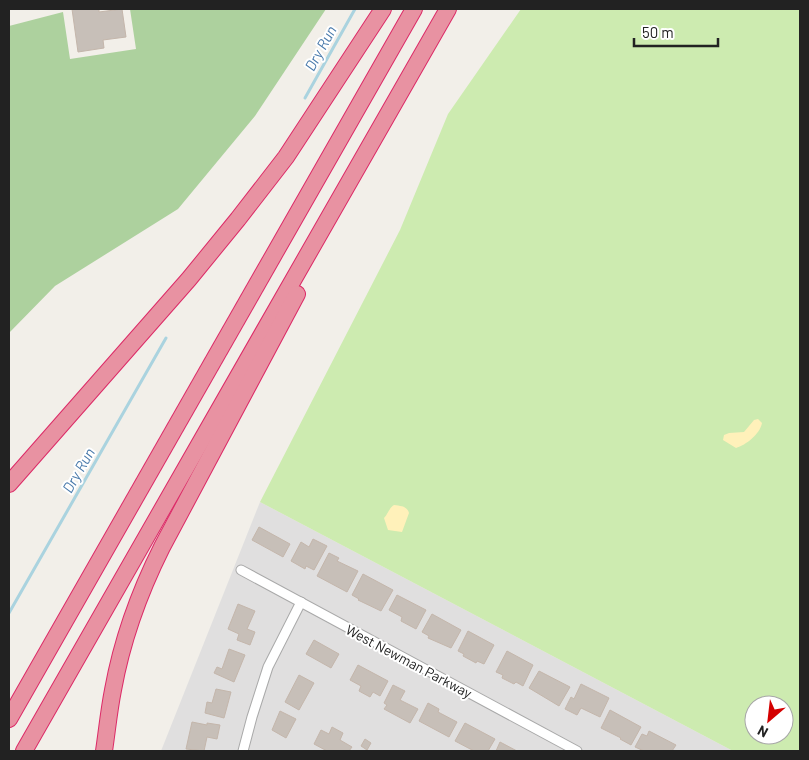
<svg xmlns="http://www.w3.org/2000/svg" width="809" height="760" viewBox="0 0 809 760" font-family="Barlow,sans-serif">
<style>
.residential{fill:#e0dfdf}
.grass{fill:#cdebb0;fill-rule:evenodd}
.forest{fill:#add19e}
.sand{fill:#fff1ba}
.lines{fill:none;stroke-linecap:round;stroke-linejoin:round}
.stream{stroke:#aad3df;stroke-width:3}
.building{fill:#c7bfb8;stroke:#c4b6ab}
.street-casing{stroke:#a9a9a9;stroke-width:11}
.highway-casing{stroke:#dc2a67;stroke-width:18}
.street{stroke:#fff;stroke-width:9}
.highway{stroke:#e892a2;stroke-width:16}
.labels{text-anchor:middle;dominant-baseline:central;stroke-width:4;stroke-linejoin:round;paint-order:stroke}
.street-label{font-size:14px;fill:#222;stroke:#fff}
.water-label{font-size:15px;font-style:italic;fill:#4a7aab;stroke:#fff}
</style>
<rect width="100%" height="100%" fill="#f2efe9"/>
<path class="residential" d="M260,502l473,249h-572z"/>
<path class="grass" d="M521,9h279v742h-67l-473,-249 140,-272 48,-116zM754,705h30v30h-30z"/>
<path class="forest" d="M130,9h196l-71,107 -77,93 -123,77 -46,47v-307l54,-14 7,47 66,-10z"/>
<g class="sand">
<path d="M758,419l4,4c-2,11 -16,22 -26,25l-13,-8 1,-5 5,-2 15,-1 10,-12z"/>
<path d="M394,505c7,1 13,1 15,8l-7,19 -14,-2 -4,-12c4,-4 5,-10 10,-13z"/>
</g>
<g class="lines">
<g class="stream">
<path d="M305,98l50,-89"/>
<path d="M9,613l157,-275"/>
</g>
</g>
<g class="building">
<path d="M72,9h27v3l23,-3 4,28 -23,3 1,8 -26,4z"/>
<path d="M259,527l31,17 -7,13 -31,-17z"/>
<path d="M313,539l14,7 -13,24 -8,-4 -1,3 -14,-8 10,-19 8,5z"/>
<path d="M329,553l10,5 -2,3 21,10 -11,21 -30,-16z"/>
<path d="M363,574l30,16 -12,21 -23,-11 1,-1 -7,-4z"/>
<path d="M397,595l29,15 -10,19 -15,-8 1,-4 -13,-7z"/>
<path d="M238,604l17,7 -8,18 8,3 -5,13 -13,-5 2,-6 -11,-5z"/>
<path d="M432,614l29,16 -10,18 -23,-10 1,-2 -7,-4z"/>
<path d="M468,631l26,14 -10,19 -7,-3 -1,2 -13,-7 1,-2 -6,-3z"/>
<path d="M314,640l25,14 -8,14 -25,-14z"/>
<path d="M229,649l16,6 -11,27 -20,-9 3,-6 5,2z"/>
<path d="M507,651l26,14 -10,21 -7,-4 -2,2 -12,-6 1,-3 -7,-3z"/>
<path d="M358,665l30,16 -8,15 -7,-4 -3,5 -11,-6 2,-5 -11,-6z"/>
<path d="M539,671l31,16 -11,19 -30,-18z"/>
<path d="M299,675l15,8 -15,27 -14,-8z"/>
<path d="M581,684l28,14 -9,19 -19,-9 -4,7 -12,-6 6,-12 3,2z"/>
<path d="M393,685l12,6 -5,9 18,9 -8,14 -26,-14 3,-4 -3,-2z"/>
<path d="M216,689l15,3 -7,26 -19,-5 2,-11 5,1z"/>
<path d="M428,703l11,6 -1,3 19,10 -8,15 -30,-16z"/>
<path d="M610,710l31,17 -10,18 -11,-6 1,-1 -20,-10z"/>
<path d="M280,711l16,8 -10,19 -14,-8z"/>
<path d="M192,722l15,3v-2l13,2 -3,14 -10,-2 -3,14 -18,-2z"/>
<path d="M465,723l30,16 -7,12h-14l-19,-10z"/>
<path d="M332,727l11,6 -3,7 12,7 -3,4h-22l-13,-7 7,-14 8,4z"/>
<path d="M649,731l27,14 -4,6h-28l-9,-4 7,-13 5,2z"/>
<path d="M365,739l6,4 -4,7 -6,-4z"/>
<path d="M500,742l17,9h-21z"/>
</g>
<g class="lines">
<defs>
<g id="street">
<path d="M241,570l336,181"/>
<path d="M243,751l9,-34 16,-50 33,-65"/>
</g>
<g id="highway">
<path d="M9,484l180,-205 49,-60 48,-62 97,-148"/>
<path d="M9,719l405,-710"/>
<path d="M24,751l424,-742"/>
<path d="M104,751c3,-20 5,-41 9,-61 9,-50 26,-97 49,-143l135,-253"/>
</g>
</defs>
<use href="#street" class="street-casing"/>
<use href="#highway" class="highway-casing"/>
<use href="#street" class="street"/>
<use href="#highway" class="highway"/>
</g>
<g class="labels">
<g class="street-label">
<text transform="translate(409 661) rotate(28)">West Newman Parkway</text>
</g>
<g class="water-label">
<text transform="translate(320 48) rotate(-61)">Dry Run</text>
<text transform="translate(78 470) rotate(-60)">Dry Run</text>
</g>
</g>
<rect width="809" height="760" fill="none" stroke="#222222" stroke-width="20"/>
<g transform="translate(769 720) rotate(208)"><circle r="24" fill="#ffffff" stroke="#a7a7a7"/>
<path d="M0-4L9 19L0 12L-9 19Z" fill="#d40000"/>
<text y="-8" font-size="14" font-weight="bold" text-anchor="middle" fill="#222222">N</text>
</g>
<path d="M634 38v8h84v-8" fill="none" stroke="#222222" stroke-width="2.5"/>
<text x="642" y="38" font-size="15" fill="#222222" stroke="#ffffff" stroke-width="4" paint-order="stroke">50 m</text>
</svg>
